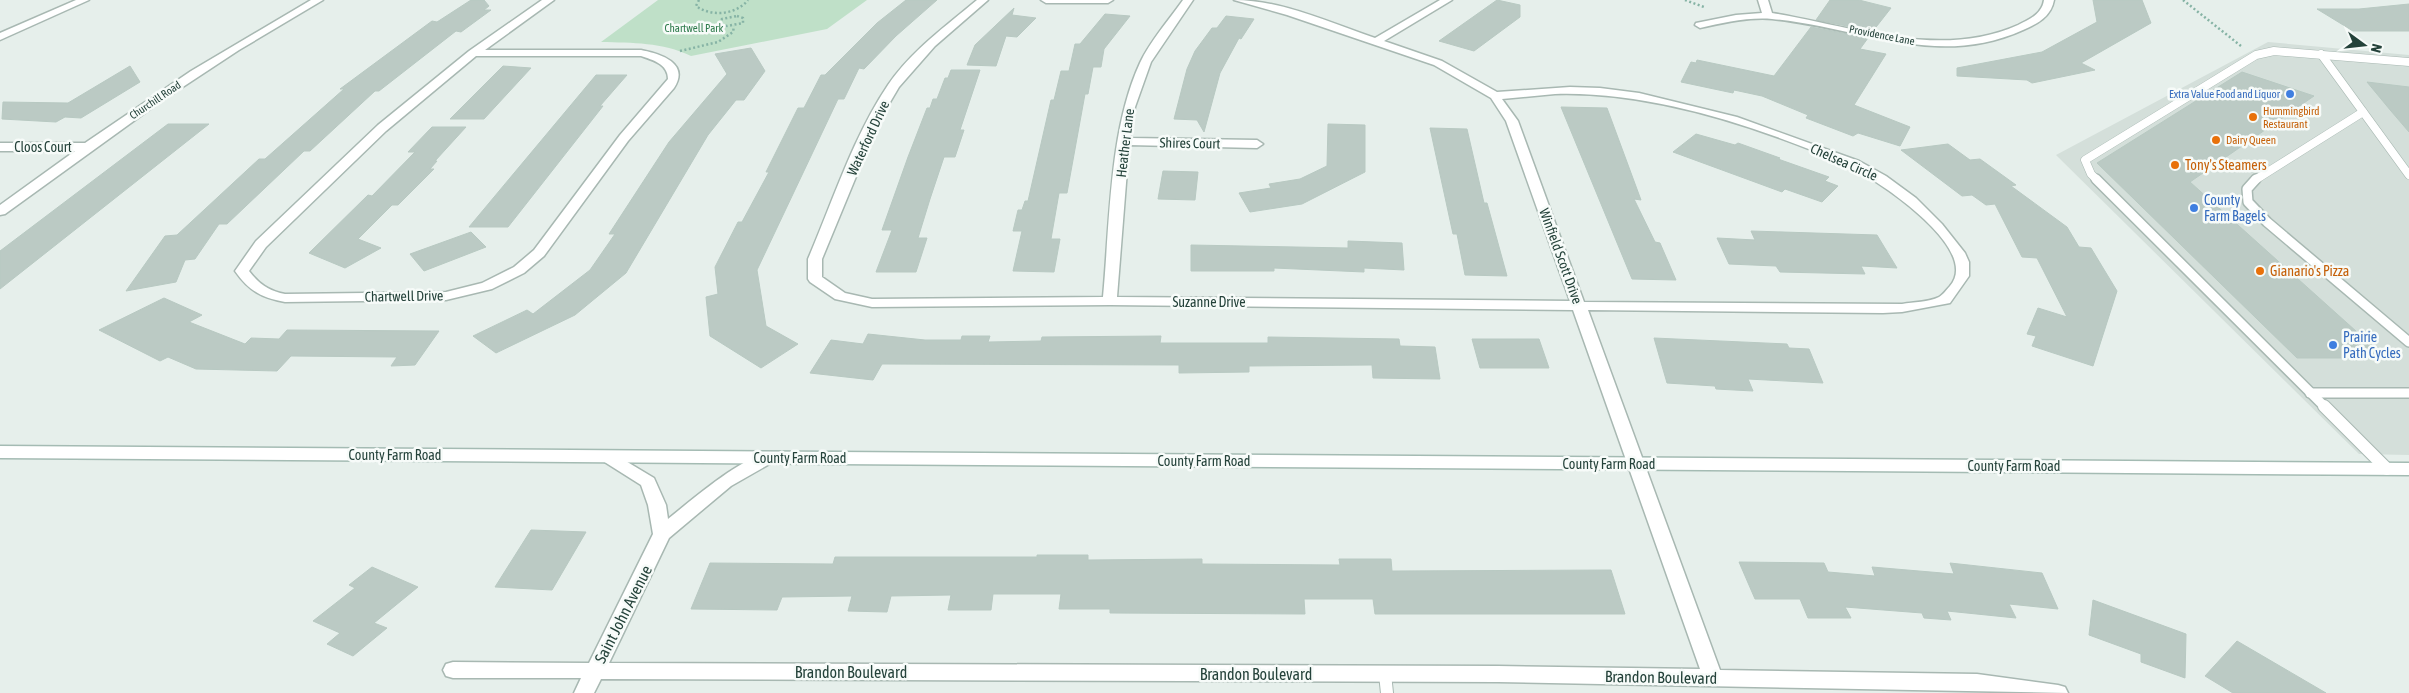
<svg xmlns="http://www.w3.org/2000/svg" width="2409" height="693" viewBox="0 0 2409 693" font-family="'Asap Condensed',sans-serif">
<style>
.built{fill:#d4dfda}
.green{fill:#bfe0c8}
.building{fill:#bbcac4;stroke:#b8c9c2}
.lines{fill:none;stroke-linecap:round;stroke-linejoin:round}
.lane-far2-casing{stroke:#a8b8b2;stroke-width:9}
.lane-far1-casing{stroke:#a8b8b2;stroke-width:12}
.lane-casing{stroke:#a8b8b2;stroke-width:14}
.street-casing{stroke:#a8b8b2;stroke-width:3}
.secondary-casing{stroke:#a4bbb3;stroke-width:3}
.path{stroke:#86b3a5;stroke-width:2.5;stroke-dasharray:2 2.5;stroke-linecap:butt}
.lane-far2{stroke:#fff;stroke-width:8}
.lane-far1{stroke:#fff;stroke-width:9}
.lane{stroke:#fff;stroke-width:12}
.street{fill:#fff;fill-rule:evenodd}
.secondary{fill:#fff;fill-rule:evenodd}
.shop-dot{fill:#3f7fe0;stroke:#f7fbf9;stroke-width:2}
.food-dot{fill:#e8710a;stroke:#f7fbf9;stroke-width:2}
.labels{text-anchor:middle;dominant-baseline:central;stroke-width:5;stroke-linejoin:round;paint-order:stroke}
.far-park-label{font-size:11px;fill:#2d7a4b;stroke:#f7fbf9}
.far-street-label{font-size:11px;fill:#24423a;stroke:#f7fbf9}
.far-shop-label{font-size:11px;fill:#366cbe;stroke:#f7fbf9;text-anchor:end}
.far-food-label{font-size:11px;fill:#c56008;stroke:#f7fbf9;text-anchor:start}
.street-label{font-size:14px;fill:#24423a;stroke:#f7fbf9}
.food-label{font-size:14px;fill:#c56008;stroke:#f7fbf9;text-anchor:start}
.shop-label{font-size:14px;fill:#366cbe;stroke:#f7fbf9;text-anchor:start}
.near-street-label{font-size:16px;fill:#24423a;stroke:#f7fbf9}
</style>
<rect width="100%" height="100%" fill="#e6efeb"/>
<path class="built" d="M2268,42l141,13v400l-50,-1 -303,-299z"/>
<path class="green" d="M658,0h209l-40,29 -136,27c-29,-14 -58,-13 -90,-14z"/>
<g class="building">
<path d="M471,0h13l5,6 -5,4h7l-30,22 -5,-1 -77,60h-4l-65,60h-6l-77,73h-8l-24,35 -10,1 -9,22 -50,9 39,-55 12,-1 82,-76h6l79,-70h-4l92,-68 5,1z"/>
<path d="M906,0h31l-41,36 -32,33 -5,-1 -15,31h-6l-81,171 9,56 32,18 -37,24 -51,-32 -4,-39 12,-3 -3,-27 23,-45h4l27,-50h-3l32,-64h6l17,-33h4l52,-52z"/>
<path d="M1497,0l23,5v12l-46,34 -35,-10z"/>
<path d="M1830,0h29l32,8 -18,23 -57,-11z"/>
<path d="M2093,0h49l9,23 -70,40 14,7 -63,13 -5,-3 -70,-4v-8l85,-16 55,-30z"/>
<path d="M2409,4v27h-56l-36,-22h42z"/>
<path d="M1014,8l-2,7 24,3 -19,19 -11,-1 -10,30 -29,-1 8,-20z"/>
<path d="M1105,14l25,2 -26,33 -3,18h-8l-5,27h-3l-18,99h-8l-8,46h9l-6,33 -41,-1 9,-40h-9l5,-21h4l3,-9h3l23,-101h3l7,-29h8l6,-27h5z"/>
<path d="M1226,16l28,3 -13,20 -2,-1 -19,35 -16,59 -7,-12 -23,-1 13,-50 8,-18 17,-23h5z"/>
<path d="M1811,27l57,11 -8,11 26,5 -32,51 56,22 -10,19 -42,-13 -5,3 -47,-18 2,-3 -46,-19 -28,-6 -1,3 -52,-11 10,-20 5,1 1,-3 77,16z"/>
<path d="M751,48l14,23 -21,29h-8l-28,35 -82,138 -51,42 -79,38 -23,-17 54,-26 6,4 57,-44 25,-36h-6l60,-92 58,-68 -12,-20z"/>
<path d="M130,66l10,16 -59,36 -16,-1 -9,5 -54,-3 1,-17 65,1z"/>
<path d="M503,66l28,2 -47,51h-34z"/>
<path d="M951,70h29l-20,60h4l-9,27h-11l-14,42 -12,39h9l-11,34h-40l16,-42h-10l26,-73 19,-49h3l3,-9h4l8,-21h3z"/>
<path d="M2242,72l72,24 -124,86 196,176h-89l-200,-195z"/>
<path d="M596,75h31l-27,31h3l-95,121h-39z"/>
<path d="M2367,82l42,5v45l-18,-21z"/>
<path d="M1561,107l46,1 34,92 -7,-1 21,43 5,1 16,37 -44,-1z"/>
<path d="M168,124h41l-209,165v-38z"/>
<path d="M1328,124l37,1v47l-63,32 -52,8 -11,-19 32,-5 -2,-4 31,-5 27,-13z"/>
<path d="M432,127h34l-31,34h2l-7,8h4l-36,36h-6l-34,34 23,9 -36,20 -36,-15 59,-58 4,1 43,-44h-7z"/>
<path d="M1430,128l37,1 17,74h3l20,73 -42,-1 -8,-41h-4z"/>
<path d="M1696,134l39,11 3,-2 42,15 -2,1 51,18 -4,4 13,5 -16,16 -37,-13 -3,3 -109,-40z"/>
<path d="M1948,144l22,16 10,-1 36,26 -5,1 56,41 12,20 12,1 26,43 -24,75 -61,-20 4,-10 -9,-2 11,-26 29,9 -30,-59 -15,-1 -27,-53 -9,1 -14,-10 -10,1 -61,-46z"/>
<path d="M1163,171l35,1 -3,28 -37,-1z"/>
<path d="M1751,231l126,4 20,33 -36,-2 4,8 -85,-2 -4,-6 -47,-2 -12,-26 38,2z"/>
<path d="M471,232l15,15 -62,24 -14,-17z"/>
<path d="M1348,241l54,2 2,27 -40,-2v4l-90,-4v3h-83v-26l157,3z"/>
<path d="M164,298l38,17 -13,7 56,22 6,-6 28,1 8,-9 152,1 -24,34 -24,1 6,-9 -106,-1 -14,15 -81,-2 -28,-12 -8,4 -61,-31z"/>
<path d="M868,334l57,6h36l1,-4h28l-2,6 53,-1 1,-4 119,-1 -1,7h108v-6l131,2 1,7 35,1 5,32 -67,-1 -1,-13 -123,1v6l-70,1v-8l-297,-1 -9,16 -63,-7 21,-33 32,4z"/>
<path d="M1654,338l133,6 2,4 20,1 14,34 -75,-4 5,12 -37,-2 -1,-3 -48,-3z"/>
<path d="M1472,339h67l10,29h-69z"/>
<path d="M531,530l55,2 -34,58 -57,-3z"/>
<path d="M1037,555h51v5l114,-1v5l138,1 -1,-6h52l1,12 219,-1 14,44h-250l-2,-15h-69l1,15 -195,-1v-4h-51l2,-15h-68l-2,16h-43l3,-15 -60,1 -4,16 -39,-1 4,-15 -70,1 -5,13 -86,-1 19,-46 123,1 2,-7h202z"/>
<path d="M1739,562l85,1 4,9 47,4 -3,-9 82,7 -4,-11 92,10 16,36 -49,-5 7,14 -69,-7 4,9 -27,-2 -2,-5 -77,-6 6,11h-43l-8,-19h-45z"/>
<path d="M372,567l46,20 -44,36 13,5 -34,28 -26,-12 13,-11 -27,-12 42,-33 -6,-3z"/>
<path d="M2093,600l93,34 -1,44 -44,-16v-8l-52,-19z"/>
<path d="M2237,641l89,52h-93l-28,-17z"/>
</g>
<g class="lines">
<defs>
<g id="lane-far2">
<path d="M2321,54l88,121"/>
<path d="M2097,180l-6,-6 -6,-14 171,-105 18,-4 135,11"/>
<path d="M2255,180l108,-68"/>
</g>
<g id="lane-far1">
<path d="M2096,179l229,228"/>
<path d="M2256,179l-9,10 1,13 19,20 142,120"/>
<path d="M2310,393h99"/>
</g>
<g id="lane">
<path d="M2324,406l63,63"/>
<path d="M1385,674l2,19"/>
</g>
<g id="street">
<path d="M76,0h13l-89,40v-7z"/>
<path d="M311,0h12l-84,50 -79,52 -155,112 -5,1v-10l75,-54h-75v-8h85l106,-72z"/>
<path d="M542,0h12l-69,50h156c20,4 49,13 33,38l-46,53 -84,115 -20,17 -32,16 -46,11 -161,2c-23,-4 -36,-11 -50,-31l21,-30 122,-116 91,-74zM476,56h165c12,4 27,8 27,23l-48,56 -86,115 -20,17 -32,16 -36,9 -161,2c-16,-3 -26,-10 -36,-23l17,-24 120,-116z"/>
<path d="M977,0h11l-53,46 -36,41 -20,34 -57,138v18l23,16 27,6 231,-2c7,-74 6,-167 37,-234 10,-22 29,-43 43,-63h10l-42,62 -16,45 -5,31 127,2 6,4 -6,4 -128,-3 -12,152 453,4 -64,-180 -15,-23 -57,-33 -147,-50 -53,-15c48,0 96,23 141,38l65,-38h12l-68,41 58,20 55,31 73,-5 30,1 39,5 98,24 122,44 27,15 30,22 26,26 23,29 4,9v14l-19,27 -48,9 -19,1 -295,-3 132,360 257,4 81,11 7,2 3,6 -570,-11 -897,-3 -7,14h-20l7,-15h-128l-7,-2 -3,-6 3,-6 7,-2 136,1 64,-129 -5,-29 -7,-20 -38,-24 -2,-4 2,-4 6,-2 45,27 12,27 2,14c19,-15 83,-71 105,-65l2,4 -2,4 -42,24 -62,52 -60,125 889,3 202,3 -127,-359 -463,-5 -238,2 -37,-8 -25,-17 -2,-3v-20c25,-58 45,-122 80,-174 23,-34 58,-59 89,-85zM1555,94c95,-3 201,32 288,69 29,13 140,85 107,123 -3,3 -7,9 -11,11 -10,5 -26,5 -37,7l-318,-2 -66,-181 -16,-22z"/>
<path d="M1041,0h72l-5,3h-62z"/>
<path d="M1758,0h10l4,13c81,13 167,47 246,12 12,-6 24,-11 26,-25h10c-3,17 -17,24 -31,30 -86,39 -165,-3 -251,-11 -24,-2 -49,4 -72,9l-5,-3 1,-2 40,-8 26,-2z"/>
</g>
<path id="secondary" d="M0,446l2409,17v12l-2409,-17z"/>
</defs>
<use href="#lane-far2" class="lane-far2-casing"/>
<use href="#lane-far1" class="lane-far1-casing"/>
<use href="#lane" class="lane-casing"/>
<use href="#street" class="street-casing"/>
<use href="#secondary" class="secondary-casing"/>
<g class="path">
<path d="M699,0l-3,6c15,11 40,9 52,-6"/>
<path d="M1685,0l19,7"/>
<path d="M2183,0l58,46"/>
<path d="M737,16l6,2v5l-16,3 -8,-2 3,-5z"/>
<path d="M680,51l38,-9 15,-10 1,-6"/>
</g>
<use href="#lane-far2" class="lane-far2"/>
<use href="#lane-far1" class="lane-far1"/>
<use href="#lane" class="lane"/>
<use href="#street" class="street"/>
<use href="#secondary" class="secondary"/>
</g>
<g class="shop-dot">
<circle cx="2290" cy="94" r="5"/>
<circle cx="2194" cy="208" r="5"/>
<circle cx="2333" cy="345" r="5"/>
</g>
<g class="food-dot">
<circle cx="2253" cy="117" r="5"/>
<circle cx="2216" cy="140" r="5"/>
<circle cx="2175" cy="165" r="5"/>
<circle cx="2260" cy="271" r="5"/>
</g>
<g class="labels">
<g class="far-park-label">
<text x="694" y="28">Chartwell Park</text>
</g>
<g class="far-street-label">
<text transform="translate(1882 35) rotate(11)">Providence Lane</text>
<text transform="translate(155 100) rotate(-34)">Churchill Road</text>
</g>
<g class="far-shop-label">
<text x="2280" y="94">Extra Value Food and Liquor</text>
</g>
<g class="far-food-label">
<text x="2263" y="111">Hummingbird<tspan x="2263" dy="13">Restaurant</tspan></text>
<text x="2226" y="140">Dairy Queen</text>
</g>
<g class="street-label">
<text transform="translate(868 138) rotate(-65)">Waterford Drive</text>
<text transform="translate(1125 143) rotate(-83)">Heather Lane</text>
<text transform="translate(1190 143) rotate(1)">Shires Court</text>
<text x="43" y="147">Cloos Court</text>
<text transform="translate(1844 162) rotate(24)">Chelsea Circle</text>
<text transform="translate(1561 256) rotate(70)">Winfield Scott Drive</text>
<text transform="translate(404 296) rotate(-1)">Chartwell Drive</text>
<text x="1209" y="302">Suzanne Drive</text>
<text x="395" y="455">County Farm Road</text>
<text x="800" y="458">County Farm Road</text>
<text x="1204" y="461">County Farm Road</text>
<text x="1609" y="464">County Farm Road</text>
<text x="2014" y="466">County Farm Road</text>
</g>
<g class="food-label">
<text x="2185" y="165">Tony's Steamers</text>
<text x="2270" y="271">Gianario's Pizza</text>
</g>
<g class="shop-label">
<text x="2204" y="200">County<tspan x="2204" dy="16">Farm Bagels</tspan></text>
<text x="2343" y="337">Prairie<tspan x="2343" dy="16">Path Cycles</tspan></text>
</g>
<g class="near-street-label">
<text transform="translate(623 614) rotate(-63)">Saint John Avenue</text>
<text x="851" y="672">Brandon Boulevard</text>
<text x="1256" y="674">Brandon Boulevard</text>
<text transform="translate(1661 677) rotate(1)">Brandon Boulevard</text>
</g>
</g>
<g transform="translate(2364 45) rotate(105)" stroke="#f7fbf9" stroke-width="4" paint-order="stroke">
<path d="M0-4L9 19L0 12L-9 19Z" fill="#24423a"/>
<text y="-8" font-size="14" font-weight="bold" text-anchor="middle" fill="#24423a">N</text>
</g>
</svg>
